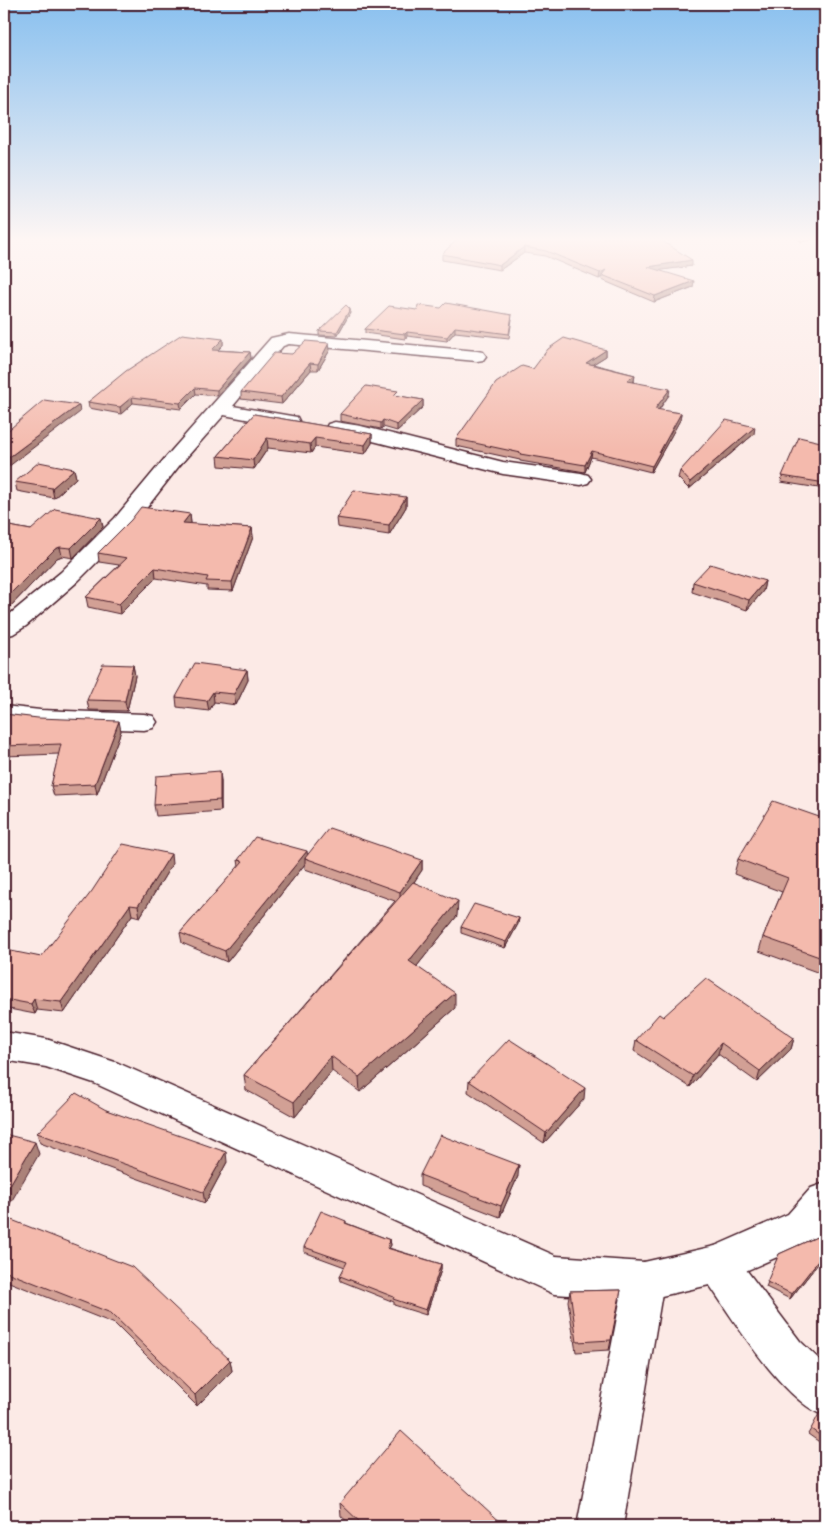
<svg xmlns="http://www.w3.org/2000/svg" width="829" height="1530" viewBox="0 0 829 1530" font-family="Delius,sans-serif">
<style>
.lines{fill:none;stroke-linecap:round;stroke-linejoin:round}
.street-casing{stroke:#4a1f2b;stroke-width:3}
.secondary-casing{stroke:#4a1f2b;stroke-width:3}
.street{fill:#fff;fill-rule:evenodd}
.secondary{fill:#fff;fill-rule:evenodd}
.wall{fill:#d2a095;stroke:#4a1f2b}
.shaded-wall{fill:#ab8279;stroke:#4a1f2b}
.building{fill:#f4baad;stroke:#4a1f2b}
</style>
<rect width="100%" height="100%" fill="#fceae6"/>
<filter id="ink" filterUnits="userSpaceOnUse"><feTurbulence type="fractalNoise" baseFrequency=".02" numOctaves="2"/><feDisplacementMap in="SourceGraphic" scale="10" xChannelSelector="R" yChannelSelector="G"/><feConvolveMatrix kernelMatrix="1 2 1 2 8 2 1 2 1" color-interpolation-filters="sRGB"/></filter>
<g filter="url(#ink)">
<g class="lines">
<defs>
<g id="street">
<path d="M289,334l188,17 6,1 3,4 -3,4 -6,1 -188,-17 -6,2 -50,60 64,11 2,4 -2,4 -7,2 -66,-12 -45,51 -48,62 -54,54 -51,44 -13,8 -9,2v-17l57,-47 54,-54 50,-60 106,-120z"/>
<path d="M335,422l26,4 142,36 78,11 7,2 3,4 -3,4 -7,2 -78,-11 -142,-36 -33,-6 -2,-4 2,-4z"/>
<path d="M4,706l36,4 104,4 9,2 4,6 -4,6 -9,2 -104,-4 -36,-4z"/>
<path d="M718,1245l14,6 68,90 25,24v51c-44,-16 -93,-99 -121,-139l-6,-13 6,-13z"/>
<path d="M644,1262l14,5 6,14 -41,245h-46l47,-245 6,-14z"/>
</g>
<path id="secondary" d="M4,1032l42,7 72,24 438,193 88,6 71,-16 73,-32 23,-26 14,-5v45l-9,12 -98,43 -74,17 -90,-6 -460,-211 -48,-16 -42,-7z"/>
</defs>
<use href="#street" class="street-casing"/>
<use href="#secondary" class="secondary-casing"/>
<use href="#street" class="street"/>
<use href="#secondary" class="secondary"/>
</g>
<g class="wall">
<path d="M460,237l232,29 -33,4 34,17 -39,15 -52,-22v-3l-3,2 -54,-23 -21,-3 -24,17 -58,-10v-6z"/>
<path d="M796,237h29l-24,5z"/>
<path d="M417,310l95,9 -3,19 -54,-6 -8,9 -40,-5 -2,3 -40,-6v-4z"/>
<path d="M350,313l-13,23 -18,-1v-4z"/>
<path d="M223,339v6l-5,5 32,2 1,6 -34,38 -21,-2 -15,15 -48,-6 -12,11 -32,-6 -1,-6z"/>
<path d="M330,350l-12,20h-7l-29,34 -41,-5v-7l51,-38z"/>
<path d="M606,350v6l-13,8 42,11 -1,6 -1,1 36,13 -10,15 22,3 -1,7 -29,52 -60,-15 -6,15 -65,-11v-1l-64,-14v-7l77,-70z"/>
<path d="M398,396l25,4v7l-26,24 -14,-4 -2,2 -41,-8v-7z"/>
<path d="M254,414l118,20v9l-7,11 -50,-7 -4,6 -43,-5 -14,21 -35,-3 -1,-10z"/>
<path d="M754,434l-65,55 -11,-11 2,-7z"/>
<path d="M825,443v46l-44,-7 1,-6z"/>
<path d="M74,469l2,9 -22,20 -37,-7 -2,-9z"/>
<path d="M406,497v10l-17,28 -52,-8 -1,-9z"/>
<path d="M190,514l1,10 61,4 1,9 -20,54 -26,-1v-4l-51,-8 -36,36 -32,-7 -2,-10 33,-32 -20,-3 -1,-9z"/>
<path d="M101,518l2,9 -30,31 -11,-2 -5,2 -53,55v-88l27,5z"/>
<path d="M765,581l-2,10 -16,19 -55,-18 1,-10z"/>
<path d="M133,665l2,11 -8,35 -38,-1 -2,-10z"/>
<path d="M247,670l1,10 -12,25 -22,-3 -5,9 -32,-4 -1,-10z"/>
<path d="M4,714l117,17 -24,63 -43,2 -3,-10 8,-32 -55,2z"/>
<path d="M220,771l1,11v29l-65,5 -2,-11z"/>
<path d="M825,819v156l-66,-24 4,-14 19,-45 -48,-18 4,-15z"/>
<path d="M307,854l115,6v10l-8,12 43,34 -40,50 38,42 -95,84 -28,-21 -37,46 -49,-27 -2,-15 151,-174 -90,-32v-5l-78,98 -45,-19 -2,-10 59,-67 -1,-6z"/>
<path d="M172,864l-32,53 -8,-2 -68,98 -27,-3 -2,4 -31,-6v-55l37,4z"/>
<path d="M519,918l-1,6 -13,24 -44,-15v-6z"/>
<path d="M663,1017l131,21 -3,11 -34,33 -39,-28 -28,33 -56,-36 2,-11z"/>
<path d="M469,1081l115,18 -40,44 -76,-51z"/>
<path d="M106,1110l121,52 -22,41 -165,-60 -3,-10z"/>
<path d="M420,1175l98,1 -18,41 -80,-31z"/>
<path d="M4,1217l226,143 2,11 -35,35 -82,-82 -111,-44z"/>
<path d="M346,1221v2l44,17 1,5 -2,3 52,16v6l-15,45 -32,-10v-3l-53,-21 -1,-5 5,-9 -41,-15v-5z"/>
<path d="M825,1227v28l-35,44 -24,-12 13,-33 40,-18z"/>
<path d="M621,1290l-12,60 -33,2 -8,-51 2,-10z"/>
<path d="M825,1412v34l-17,-12 3,-5z"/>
<path d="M340,1503l165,23h-153l-11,-10z"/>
</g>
<g class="shaded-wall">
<path d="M808,237h17l-24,5v-4z"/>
<path d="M524,247v6l-24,17v-5z"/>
<path d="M692,260v6l-44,6v-5z"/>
<path d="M606,270l-4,5v2l-3,2 1,-6z"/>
<path d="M694,281l-1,6 -39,15 1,-6z"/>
<path d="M350,309v4l-13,23v-4z"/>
<path d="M455,327v5l-8,9v-4z"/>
<path d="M407,332v4l-2,3v-5z"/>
<path d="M223,339v6l-11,11v-6z"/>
<path d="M329,343l1,7 -12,20v-6z"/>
<path d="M606,350v6l-21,13 1,-6z"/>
<path d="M250,352l1,6 -34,38v-6z"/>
<path d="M310,363l1,7 -29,34 -1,-7z"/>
<path d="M635,375l-1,6 -8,7 1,-7z"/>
<path d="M195,388l1,6 -15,15 -1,-6z"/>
<path d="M670,389l-1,6 -15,21 1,-7z"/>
<path d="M132,397l1,6 -12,11 -1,-7z"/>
<path d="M423,400v7l-26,24v-6z"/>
<path d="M79,405l1,7 -76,58v-9z"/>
<path d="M681,413l-1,7 -29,52 1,-6z"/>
<path d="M383,420v7l-2,2v-6z"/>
<path d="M755,427l-1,7 -65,55 1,-7z"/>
<path d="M372,434v9l-7,11v-9z"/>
<path d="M267,438l1,10 -14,21 -1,-9z"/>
<path d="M315,438v9l-4,6 -1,-9z"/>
<path d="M592,451l-1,6 -6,15v-7z"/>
<path d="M74,469l2,9 -22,20 -2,-10z"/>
<path d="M406,497v10l-17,28v-10z"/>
<path d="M190,514l1,9 -7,9 -1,-9z"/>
<path d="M101,518l2,9 -30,31 -2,-10z"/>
<path d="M252,528l1,9 -20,54 -1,-9z"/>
<path d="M60,547l2,9 -5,2 -53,55v-13l51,-51z"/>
<path d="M155,568l1,10 -36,36 -1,-10z"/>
<path d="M765,581l-2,10 -16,19 2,-10z"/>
<path d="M133,665l2,11 -8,35 -2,-10z"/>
<path d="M247,670l1,10 -12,25 -2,-11z"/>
<path d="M213,692l1,10 -5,9 -2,-10z"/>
<path d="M119,721l2,10 -24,63 -2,-10z"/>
<path d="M220,771l1,11v29l-1,-11z"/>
<path d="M307,851l1,8 -3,-1v6l-78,98 -2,-11z"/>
<path d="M171,854l1,10 -32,53 -2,-11z"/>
<path d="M422,860v10l-22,33v-11z"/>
<path d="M458,901l-1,15 -48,60v-15z"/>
<path d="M130,905l2,10 -68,98 -3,-11z"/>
<path d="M519,918l-1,6 -13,24 1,-6z"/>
<path d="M455,993v15l-95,84 -1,-15z"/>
<path d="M34,999l3,11 -2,4 -4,-10z"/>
<path d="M794,1038l-3,11 -34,33 3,-11z"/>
<path d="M721,1043l-3,11 -28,33 3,-11z"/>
<path d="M331,1056l1,15 -37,46 -1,-15z"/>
<path d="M585,1088l-1,11 -40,44 2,-10z"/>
<path d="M35,1142l4,12 -35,60v-19z"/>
<path d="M226,1152l1,10 -22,41 -2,-11z"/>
<path d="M519,1165l-1,11 -18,41 1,-11z"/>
<path d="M390,1240l1,5 -4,8v-5z"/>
<path d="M825,1252v3l-35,44 2,-5z"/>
<path d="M441,1264v6l-15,45v-5z"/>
<path d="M230,1360l2,11 -35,35 -2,-11z"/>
</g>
<g class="building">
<path d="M460,237h196l36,23 -44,7 46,14 -39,15 -53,-21 4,-5 -6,3 -54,-22 -22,-4 -24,18 -58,-11z"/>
<path d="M446,303l66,12 -3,19 -54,-7 -8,10 -40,-5 -2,2 -40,-5 24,-23 28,4 1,-5 23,3z"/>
<path d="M346,305l4,4 -13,23 -18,-1z"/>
<path d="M182,334l41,5 -11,11 38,2 -33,38 -22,-2 -15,15 -48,-6 -12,10 -32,-5 38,-31z"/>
<path d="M564,338l42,12 -20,13 49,12 -8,6 43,8 -15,20 26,4 -29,53 -60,-15 -7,14 -65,-11 1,-1 -65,-14 40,-56 26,-17 11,3 15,-20z"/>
<path d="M306,341l23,2 -11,21 -8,-1 -29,34 -40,-5 33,-39 18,1z"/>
<path d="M366,386l32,5 -4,4 29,5 -26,25 -14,-5 -2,3 -41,-9z"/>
<path d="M44,400l35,5 -75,56v-28h1z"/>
<path d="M254,414l118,20 -7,11 -50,-7 -5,6 -43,-6 -14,22 -35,-4z"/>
<path d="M726,420l29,7 -65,55 -10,-11z"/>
<path d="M799,437l26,6v40l-43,-7z"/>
<path d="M39,462l35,7 -22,19 -37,-6z"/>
<path d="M354,490l52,7 -17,28 -53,-7z"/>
<path d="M141,507l49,7 -7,9 69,5 -20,54 -26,-1 2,-4 -53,-9 -36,36 -33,-7 41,-39 -29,-5 33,-33z"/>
<path d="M55,509l46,9 -30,30 -11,-1 -5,2 -51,51v-75l27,5z"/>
<path d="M710,564l55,17 -16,19 -56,-18z"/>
<path d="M195,663l52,7 -13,24 -21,-2 -6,9 -31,-4z"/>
<path d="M103,664l30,1 -8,36 -38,-1z"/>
<path d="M4,714l34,4 81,3 -24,63 -44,2 10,-42 -57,2z"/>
<path d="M220,771v29l-66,5 2,-29z"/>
<path d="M773,801l52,18v140l-62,-22 25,-59 -50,-19z"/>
<path d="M329,828l93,32 -22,32 -95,-34z"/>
<path d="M255,837l52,14 -82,100 -45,-18 63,-72 -5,-1z"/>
<path d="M123,844l48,10 -33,52 -8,-1 -69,97 -27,-3 -3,5 -27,-5v-46l2,-3 35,7 51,-66z"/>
<path d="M413,882l45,19 -49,60 46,32 -96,84 -28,-21 -37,46 -50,-27z"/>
<path d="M474,904l45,14 -13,24 -45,-15z"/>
<path d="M706,978l88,60 -34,33 -39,-28 -28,33 -57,-36 23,-26 4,3z"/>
<path d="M509,1039l76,49 -39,45 -77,-52z"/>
<path d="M76,1093l30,17 120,42 -23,40 -166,-59z"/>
<path d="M4,1134l31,8 -31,53z"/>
<path d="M440,1135l79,30 -18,41 -81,-31z"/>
<path d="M321,1211l25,10 -1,2 45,17 -3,8 54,16 -15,46 -33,-11 1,-2 -54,-21 7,-14 -43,-15z"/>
<path d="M4,1217l128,50 98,93 -35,35 -84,-82 -107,-42z"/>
<path d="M825,1227v25l-33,42 -25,-12 12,-28 40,-18z"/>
<path d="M621,1290l-10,50 -34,2 -7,-51z"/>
<path d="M821,1410l4,2v27l-14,-10z"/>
<path d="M401,1431l104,95h-141l-24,-23z"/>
</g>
</g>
<linearGradient id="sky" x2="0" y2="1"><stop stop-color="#89c0ef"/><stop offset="0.53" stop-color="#fef6f4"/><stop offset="1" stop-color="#fef6f4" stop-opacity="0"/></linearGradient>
<rect width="829" height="451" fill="url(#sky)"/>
<rect width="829" height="1530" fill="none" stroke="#fff" stroke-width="20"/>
<rect x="10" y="10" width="809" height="1510" fill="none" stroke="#4a1f2b" stroke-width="2" filter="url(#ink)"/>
</svg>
